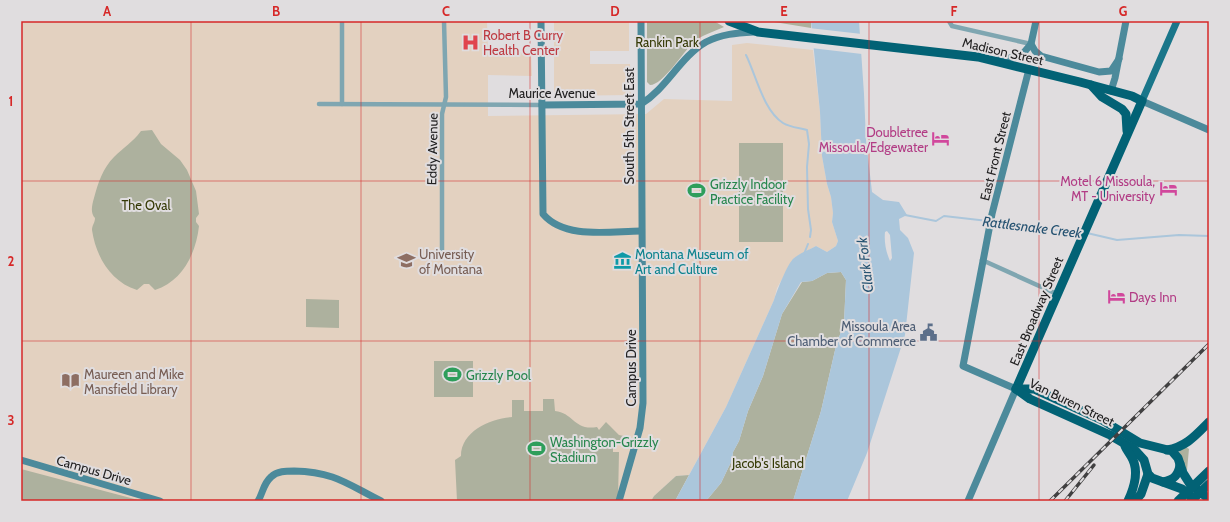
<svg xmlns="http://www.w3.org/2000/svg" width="1230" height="522" viewBox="0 0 1230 522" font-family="Cabin,sans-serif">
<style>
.education{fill:#e3d1c0}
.green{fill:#adb19e}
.water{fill:#abc6db;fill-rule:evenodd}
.pier{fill:#e0dddf}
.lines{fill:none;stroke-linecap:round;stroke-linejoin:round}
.stream{stroke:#abc6db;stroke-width:2}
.street{stroke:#7fa6b1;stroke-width:4.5}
.secondary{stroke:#4c8a9b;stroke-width:7}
.primary{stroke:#1a768a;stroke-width:7}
.highway{stroke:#026275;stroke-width:9}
.rail-casing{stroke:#414041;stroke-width:3.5}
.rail{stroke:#e0dddf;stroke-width:2;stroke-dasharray:6;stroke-linecap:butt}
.highway-bridge{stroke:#026275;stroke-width:9}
.grid{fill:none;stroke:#d62828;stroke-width:1;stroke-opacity:0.55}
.labels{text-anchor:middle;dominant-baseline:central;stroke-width:4;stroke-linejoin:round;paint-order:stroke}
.health-label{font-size:13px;fill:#be3a42;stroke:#e0dddf;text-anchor:start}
.park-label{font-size:13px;fill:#353a05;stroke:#e0dddf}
.street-label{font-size:13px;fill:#222122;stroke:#e0dddf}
.hotel-label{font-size:13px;fill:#b23c85;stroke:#e0dddf;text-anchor:end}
.leisure-label{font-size:13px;fill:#27864d;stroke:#e0dddf;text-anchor:start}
.education-label{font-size:13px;fill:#785e54;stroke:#e0dddf;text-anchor:start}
.culture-label{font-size:13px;fill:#0d838f;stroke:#e0dddf;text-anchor:start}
.service-label{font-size:13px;fill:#4e5e75;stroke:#e0dddf;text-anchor:end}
.water-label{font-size:14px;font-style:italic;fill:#255271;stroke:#e0dddf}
.neatline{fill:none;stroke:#d62828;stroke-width:1.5}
.grid-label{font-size:13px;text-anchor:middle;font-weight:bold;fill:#d62828}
</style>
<rect width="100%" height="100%" fill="#e0dddf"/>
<g class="education">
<path d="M21,21h510v2l-44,-1 1,30h43l1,24 -44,-1v41l158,-2 18,-15 68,2v-56l15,-2 66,7 7,62 2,44 5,28 4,13 2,16 -1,9 6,19 -2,5 -9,6 -11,-6 -22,12 -17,30 -3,12 -48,107 -37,68 -13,1 -22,20 -3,5h-630z"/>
<path d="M554,21h75v30h-39v13h40l1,31 -77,1z"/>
</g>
<g class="green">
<path d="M647,21h67l10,6c-11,5 -23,8 -31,16 -10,9 -30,42 -43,42l-3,-3z"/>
<path d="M768,21h43v7z"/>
<path d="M152,130l9,14 19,16 7,10 9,21 3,23 -3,4v4l3,4c-3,27 -16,55 -44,64l-6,-6h-5l-7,6c-26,-8 -41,-33 -45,-60 0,-5 3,-7 3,-12 -5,-5 -3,-13 -1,-20 4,-15 9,-30 20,-41 10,-10 18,-14 27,-26z"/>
<rect x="739" y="143" width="44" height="99"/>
<path d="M841,272l5,8 -2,43 -8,23 -15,65 -28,90h-87l15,-18 11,-23 1,-8 6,-11 9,-30 15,-35 19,-62 20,-32 10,-1 15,-8z"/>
<path d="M306,299l33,1v28l-33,-1z"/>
<rect x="434" y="361" width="39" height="36"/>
<path d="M543,399h11l1,12c19,2 19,20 42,16l2,3 7,-8 13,13 9,2 -3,7 -9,1 -3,-2v9h6l-1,48 -161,1 -2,-41 6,-4c0,-25 30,-38 51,-39v-17h12v11h19z"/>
<path d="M1186,447l3,2 -2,21 -2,1 -6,-18 1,-3z"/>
<path d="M21,469l121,32h-121z"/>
<path d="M689,475l-14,26h-24l3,-5 22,-20z"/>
</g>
<path class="water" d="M811,21h48l5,73 2,46 6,52 11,8 16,2 8,13 -8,4 1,11 8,8 6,15 -9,82 -38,118 -20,48h-54l28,-90 15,-65 8,-23 2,-43 -5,-8 -14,1 -15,8 -11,1 -19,32 -19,62 -15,35 -9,30 -6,11 -1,8 -11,23 -15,18h-31l51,-94 48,-107c3,-9 13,-36 20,-42 6,-5 15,-8 22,-12l11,6 9,-6 2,-5 -6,-19 1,-9 -2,-16 -4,-13 -5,-28 -2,-44zM887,231l3,4 2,23 -2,3c-4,-9 -6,-19 -5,-29z"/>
<path class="pier" d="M809,28l53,6v20l-51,-6z"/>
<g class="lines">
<g class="stream">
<path d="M746,55c10,20 17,55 37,68 6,4 17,5 24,7l2,14 -2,23 1,42 3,21 -1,7"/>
<path d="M905,215l31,6 8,-5 44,5"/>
<path d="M992,221l37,7 52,4"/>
<path d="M1087,233l30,7 62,-5 30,1"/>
<path d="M804,254l4,-10"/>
</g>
<g class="street">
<path d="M949,21l3,5 79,18"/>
<path d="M319,104l223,1"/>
<path d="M342,104v-83"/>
<path d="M442,254v-140l4,-17 -2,-76"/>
<path d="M982,260l75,34"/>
</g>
<g class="secondary">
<path d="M541,21l2,193c22,26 68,17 98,17"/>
<path d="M1031,44l4,7 6,5 58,16 12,-1 8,-12"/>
<path d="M996,60l25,-4 10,-12 5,-23"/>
<path d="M1111,91l4,-13 11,-57"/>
<path d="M1142,101l67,29"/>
<path d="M542,105l99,-1c26,-16 39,-47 65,-62 15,-8 31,-9 48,-10"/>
<path d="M21,460l139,41"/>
<path d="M258,501c5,-8 5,-17 13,-24 6,-6 15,-6 23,-6 41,1 53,13 87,30"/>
<path d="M619,501l21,-73 3,-25 -2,-382"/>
<path d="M968,501l48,-112 -53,-23 29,-152 37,-145"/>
</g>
<path class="primary" d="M1142,101l35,-80"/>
<g class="highway">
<path d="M729,21l29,11 220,25 102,25 52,14 10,5 -126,288"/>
<path d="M1091,85l11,12 20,12 4,5 1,17"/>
<path d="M1016,389h18l68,31 38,23 32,8 6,7 5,15 7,11 19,15"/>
<path d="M1016,389l14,10 80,36 24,14 10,11 4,14 4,4 30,11 10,8"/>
<path d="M1125,446c2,5 6,9 8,14 6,13 1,28 -5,41"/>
<path d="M1167,450c19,-3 29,-15 42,-28"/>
<path d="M1163,482c11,-2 16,-7 17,-18"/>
<path d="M1135,501l6,-7 7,-20"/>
</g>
<defs>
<g id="rail">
<path d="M1050,501l159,-157"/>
<path d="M1065,501l29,-36"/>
</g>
</defs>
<use href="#rail" class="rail-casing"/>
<use href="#rail" class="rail"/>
<g class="highway-bridge">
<path d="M1178,501l31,-30"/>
<path d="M1191,501l18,-17"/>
</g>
</g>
<path class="grid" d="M191,21v480M361,21v480M530,21v480M700,21v480M869,21v480M1039,21v480M21,181h1188M21,341h1188"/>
<defs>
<symbol id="hospital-bare" viewBox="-9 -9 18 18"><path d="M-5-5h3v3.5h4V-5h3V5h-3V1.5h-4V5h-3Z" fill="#e0444e" stroke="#e0dddf" stroke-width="2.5" paint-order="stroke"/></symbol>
<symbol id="hotel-bare" viewBox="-9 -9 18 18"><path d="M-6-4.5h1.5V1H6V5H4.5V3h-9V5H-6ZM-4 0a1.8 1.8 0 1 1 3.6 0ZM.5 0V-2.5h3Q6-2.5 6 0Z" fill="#d1479c" stroke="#e0dddf" stroke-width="2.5" paint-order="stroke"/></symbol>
<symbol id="stadium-bare" viewBox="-9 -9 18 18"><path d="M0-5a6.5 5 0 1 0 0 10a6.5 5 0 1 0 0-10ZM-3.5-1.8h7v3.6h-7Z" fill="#2e9e5b" stroke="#e0dddf" stroke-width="2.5" paint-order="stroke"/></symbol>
<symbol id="university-bare" viewBox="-9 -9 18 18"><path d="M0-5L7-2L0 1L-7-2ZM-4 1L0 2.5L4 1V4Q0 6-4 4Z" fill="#8d6e63" stroke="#e0dddf" stroke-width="2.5" paint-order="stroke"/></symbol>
<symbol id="museum-bare" viewBox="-9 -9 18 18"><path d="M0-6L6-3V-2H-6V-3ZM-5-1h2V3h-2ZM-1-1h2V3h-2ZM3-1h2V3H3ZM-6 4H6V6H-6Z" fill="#0f9aa8" stroke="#e0dddf" stroke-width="2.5" paint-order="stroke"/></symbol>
<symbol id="civic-bare" viewBox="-9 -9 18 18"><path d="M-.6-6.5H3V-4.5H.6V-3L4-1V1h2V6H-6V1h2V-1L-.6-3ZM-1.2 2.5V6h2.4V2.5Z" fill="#5c6f8a" stroke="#e0dddf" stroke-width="2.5" paint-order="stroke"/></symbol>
<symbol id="library-bare" viewBox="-9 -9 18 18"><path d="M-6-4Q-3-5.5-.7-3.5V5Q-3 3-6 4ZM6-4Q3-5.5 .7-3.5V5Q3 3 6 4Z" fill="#8d6e63" stroke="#e0dddf" stroke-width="2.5" paint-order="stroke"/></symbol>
</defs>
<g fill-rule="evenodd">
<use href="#hospital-bare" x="458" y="30" width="25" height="25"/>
<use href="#hotel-bare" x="928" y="126" width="25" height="25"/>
<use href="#hotel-bare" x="1156" y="176" width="25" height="25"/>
<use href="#stadium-bare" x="684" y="178" width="25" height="25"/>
<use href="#university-bare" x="394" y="248" width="25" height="25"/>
<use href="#museum-bare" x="610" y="248" width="25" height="25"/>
<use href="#hotel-bare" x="1104" y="284" width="25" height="25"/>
<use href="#civic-bare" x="916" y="320" width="25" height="25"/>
<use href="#stadium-bare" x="440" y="362" width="25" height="25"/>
<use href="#library-bare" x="58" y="368" width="25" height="25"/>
<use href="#stadium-bare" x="524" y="436" width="25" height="25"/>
</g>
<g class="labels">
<g class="health-label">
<text x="483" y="35">Robert B Curry<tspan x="483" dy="15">Health Center</tspan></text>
</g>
<g class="park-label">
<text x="667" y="42">Rankin Park</text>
<text x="146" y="205">The Oval</text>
<text x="768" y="463">Jacob's Island</text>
</g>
<g class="street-label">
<text transform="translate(1003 51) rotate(13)">Madison Street</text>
<text x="552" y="93">Maurice Avenue</text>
<text transform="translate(629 126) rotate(-90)">South 5th Street East</text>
<text transform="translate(432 149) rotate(-89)">Eddy Avenue</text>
<text transform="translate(995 156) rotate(-76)">East Front Street</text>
<text transform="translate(1036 311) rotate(-67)">East Broadway Street</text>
<text transform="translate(631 368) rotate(-90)">Campus Drive</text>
<text transform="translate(1072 402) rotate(26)">Van Buren Street</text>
<text transform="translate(94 470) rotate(16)">Campus Drive</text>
</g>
<g class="hotel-label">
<text x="928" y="132">Doubletree<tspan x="928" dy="15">Missoula/Edgewater</tspan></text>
<text x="1155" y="181">Motel 6 Missoula,<tspan x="1155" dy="15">MT - University</tspan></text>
<text x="1129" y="297" text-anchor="start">Days Inn</text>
</g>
<g class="leisure-label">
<text x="710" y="184">Grizzly Indoor<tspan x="710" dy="15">Practice Facility</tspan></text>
<text x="466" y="375">Grizzly Pool</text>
<text x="550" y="442">Washington-Grizzly<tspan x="550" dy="15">Stadium</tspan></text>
</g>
<g class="education-label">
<text x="419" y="254">University<tspan x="419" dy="15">of Montana</tspan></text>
<text x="84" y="374">Maureen and Mike<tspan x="84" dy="15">Mansfield Library</tspan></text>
</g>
<g class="culture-label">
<text x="635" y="254">Montana Museum of<tspan x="635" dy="15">Art and Culture</tspan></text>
</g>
<g class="service-label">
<text x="916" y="326">Missoula Area<tspan x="916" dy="15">Chamber of Commerce</tspan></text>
</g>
<g class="water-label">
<text transform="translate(1032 227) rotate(7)">Rattlesnake Creek</text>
<text transform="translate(865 265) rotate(-97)">Clark Fork</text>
</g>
</g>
<rect width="1230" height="522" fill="none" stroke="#e0dddf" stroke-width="44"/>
<rect x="22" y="22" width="1186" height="478" class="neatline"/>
<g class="grid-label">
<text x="107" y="16">A</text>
<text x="276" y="16">B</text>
<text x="446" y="16">C</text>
<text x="615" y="16">D</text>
<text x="784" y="16">E</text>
<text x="954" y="16">F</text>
<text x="1123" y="16">G</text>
<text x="11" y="106">1</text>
<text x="11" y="266">2</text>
<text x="11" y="425">3</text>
</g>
</svg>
